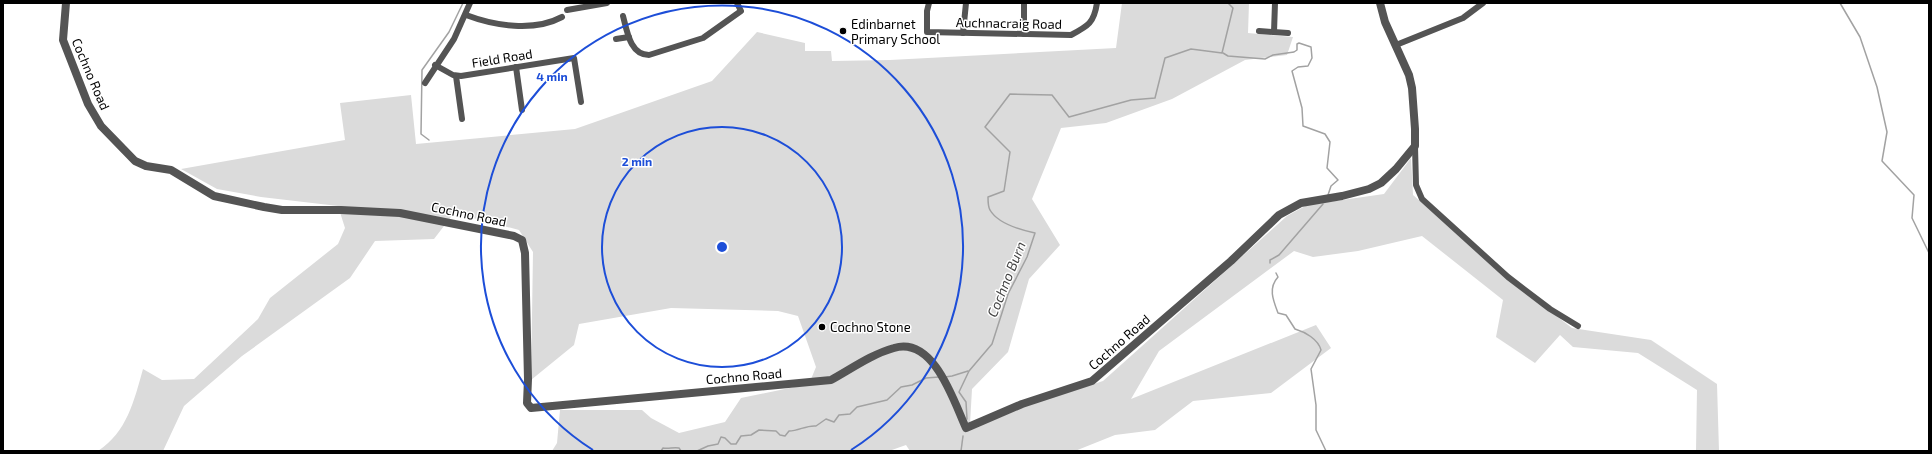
<svg xmlns="http://www.w3.org/2000/svg" width="1932" height="454" viewBox="0 0 1932 454" font-family="'Exo 2',sans-serif">
<style>
.green{fill:#dbdbdb}
.lines{fill:none;stroke-linecap:round;stroke-linejoin:round}
.stream{stroke:#a2a2a2;stroke-width:1.5}
.minor{stroke:#545454;stroke-width:6}
.tertiary{stroke:#545454;stroke-width:8}
.ring{fill:none;stroke:#1d4ed8;stroke-width:2}
.poi-dot{fill:#000;stroke:#fff;stroke-width:1.5}
.labels{text-anchor:middle;dominant-baseline:central;stroke-width:3;stroke-linejoin:round;paint-order:stroke}
.street-label{font-size:13px;fill:#000;stroke:#fff}
.poi-label{font-size:13px;fill:#000;stroke:#fff;text-anchor:start}
.water-label{font-size:14px;font-style:italic;fill:#434343;stroke:#fff}
.centre{fill:#1d4ed8;stroke:#fff;stroke-width:2}
.ring-label{font-size:12px;text-anchor:middle;font-weight:bold;fill:#1d4ed8;stroke:#fff;stroke-width:3;stroke-linejoin:round;paint-order:stroke}
</style>
<rect width="100%" height="100%" fill="#fff"/>
<path class="green" d="M1122,3h127l-1,30 45,4 -6,18 -42,5 -73,39 -66,24 -45,5 -29,71 28,46 -31,34 -21,73 -36,37 -2,35 133,-43 184,-165 20,-11 77,-11 27,-36 2,37 102,89 57,44 79,12 66,44 2,67h-23l1,-61 -59,-37 -65,-6 -13,-12 -25,28 -39,-26 7,-37 -81,-64 -64,15 -45,6 -19,-6 -135,100 -28,48 185,-74 15,23 -60,45 -78,8 -38,29 -40,5 -40,16h-165l-4,-6 -17,6h-337l5,-8 3,-33h82l9,8 28,15 46,-11 16,-24 68,-14 7,-17 -18,-51 -20,-5 -107,-3 -92,16 -5,21 -43,35 2,-128 -14,-22 -65,-17 -20,26 -59,2 -25,37 -108,78 -58,50 -21,45h-65c29,-19 36,-50 45,-82l19,11 32,-1 64,-60 12,-21 68,-54 7,-16 -7,-22 -77,-9 -44,-8 -36,-20 164,-29 -5,-37 71,-8 5,49 159,-15 137,-48 45,-49 48,11v8h26l1,10 58,-1 226,-12z"/>
<g class="lines">
<g class="stream">
<path d="M1840,3l20,34 17,50 10,45 -5,29 32,34 -2,23 17,35"/>
<path d="M1223,53l5,3 37,3 8,-4 21,-3 3,-2v-6l2,-1 12,4 1,11 -4,8 -10,1 -6,4 10,37 1,18 22,8 5,8 -3,26 11,12 -7,6 -3,9"/>
<path d="M429,140l-8,-6 1,-64 27,-38 14,-29"/>
<path d="M1270,263v-3l9,-5 44,-51"/>
<path d="M1276,273l2,4c-10,11 -5,23 0,36l8,2 9,14c10,3 23,10 26,21l-10,19 5,36v25l10,21"/>
<path d="M945,377l7,-1 16,-5"/>
<path d="M967,419l-1,-17 -7,-10 10,-21 23,-27 16,-50 19,-37 8,-24c-14,-3 -37,-9 -45,-23 -2,-3 -2,-9 -2,-13l16,-6 6,-39 -25,-25 25,-33 42,1 17,22 62,-17 24,-2 10,-40 26,-9 31,4 11,-45 -5,-5"/>
<path d="M661,451l2,-3c6,1 10,-1 16,0l2,3"/>
<path d="M697,451l11,-5 10,-2 3,-7 4,1 6,6h5l5,-8 10,-1 8,-5 17,1 4,4 5,1 4,-5c10,0 17,-6 27,-5l10,-7 8,3 5,-7 11,-1 7,-7 30,-7 14,-13 11,-2 14,-7 13,-1"/>
<path d="M961,451l2,-15"/>
</g>
<g class="minor">
<path d="M929,3l-2,8v21l144,3c17,-9 23,-12 26,-32"/>
<path d="M567,10l40,-7"/>
<path d="M466,15c29,11 68,17 96,2"/>
<path d="M623,16c4,15 7,39 26,39l54,-17 38,-27 -4,-8"/>
<path d="M1259,31l29,2"/>
<path d="M1274,32l1,-29"/>
<path d="M963,33l3,-30"/>
<path d="M1024,34v-31"/>
<path d="M616,39l13,-2"/>
<path d="M1396,45l67,-27 20,-15"/>
<path d="M435,65l18,10 8,1 113,-18 7,44"/>
<path d="M516,67l6,43"/>
<path d="M456,76l6,43"/>
<path d="M425,83l29,-44 16,-36"/>
<path d="M1415,146l1,39 6,14 86,78 42,32 28,17"/>
</g>
<path class="tertiary" d="M66,3l-3,37 25,64 13,22 34,35 11,5 25,4 43,26 50,11 18,3h59l59,3 114,23 8,4 3,13 3,126 -1,24 4,5 300,-28c20,-11 41,-26 63,-32 40,-12 60,54 72,80l56,-24 70,-23 139,-120 48,-46 22,-12 41,-7 27,-7 12,-6 15,-14 19,-23v-17l-3,-41 -3,-13 -24,-53 -5,-19"/>
</g>
<g class="ring">
<circle cx="722" cy="247" r="120"/>
<path d="M593 450A241 241 0 1 1 851 450"/>
</g>
<g class="poi-dot">
<circle cx="843" cy="31" r="4"/>
<circle cx="822" cy="327" r="4"/>
</g>
<g class="labels">
<g class="street-label">
<text transform="translate(1009 23) rotate(1)">Auchnacraig Road</text>
<text transform="translate(502 58) rotate(-9)">Field Road</text>
<text transform="translate(91 74) rotate(67)">Cochno Road</text>
<text transform="translate(469 214) rotate(12)">Cochno Road</text>
<text transform="translate(1119 342) rotate(-41)">Cochno Road</text>
<text transform="translate(744 376) rotate(-5)">Cochno Road</text>
</g>
<g class="poi-label">
<text x="851" y="24">Edinbarnet<tspan x="851" dy="15">Primary School</tspan></text>
<text x="830" y="327">Cochno Stone</text>
</g>
<g class="water-label">
<text transform="translate(1006 279) rotate(-68)">Cochno Burn</text>
</g>
</g>
<circle cx="722" cy="247" r="6" class="centre"/>
<g class="ring-label">
<text x="552" y="81">4 min</text>
<text x="637" y="166">2 min</text>
</g>
<rect width="1932" height="454" fill="none" stroke="#000000" stroke-width="8"/>
</svg>
